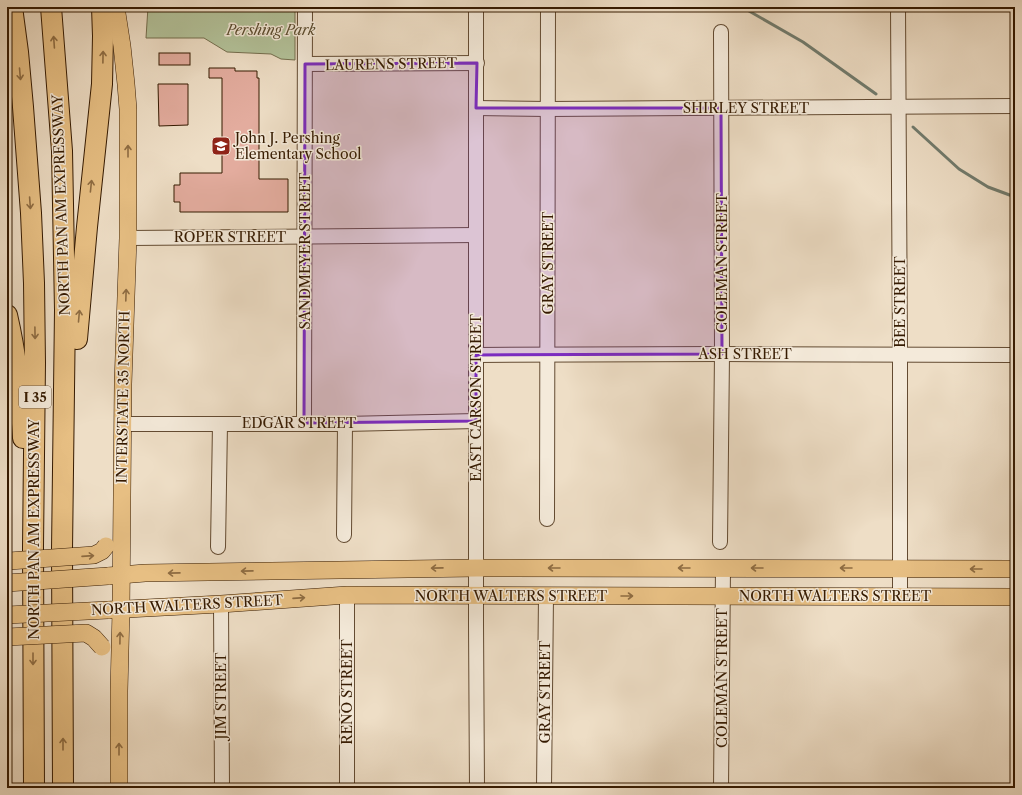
<svg xmlns="http://www.w3.org/2000/svg" width="1022" height="795" viewBox="0 0 1022 795" font-family="'Libre Caslon Text',serif">
<style>
.green{fill:#b3c29a;stroke:#746e4e}
.lines{fill:none;stroke-linecap:round;stroke-linejoin:round}
.stream{stroke:#717b6d;stroke-width:3}
.building{fill:#e3ac9e;stroke:#351a01}
.minor-casing{stroke:#634b32;stroke-width:16}
.major-casing{stroke:#351a01;stroke-width:18}
.highway-casing{stroke:#351a01;stroke-width:22}
.minor{stroke:#f4eada;stroke-width:14}
.major{stroke:#e7bf83;stroke-width:17}
.highway{stroke:#e7bf83;stroke-width:20}
.major-bridge-casing{stroke:#351a01;stroke-width:18;stroke-linecap:butt}
.major-bridge{stroke:#e7bf83;stroke-width:17}
.oneway{stroke:#8e6c42}
.marked{fill:#7b2cbf;fill-opacity:0.2;stroke:#7b2cbf;stroke-width:3;stroke-linejoin:round}
.labels{text-anchor:middle;dominant-baseline:central;stroke-width:3;stroke-linejoin:round;paint-order:stroke}
.shield{fill:#f4eada;stroke:#6e5842;stroke-width:1}
.shield-label{font-size:13px;font-weight:bold;fill:#351a01}
.park-label{font-size:14px;font-style:italic;fill:#5b4c2f;stroke:#f4eada}
.street-label{font-size:14px;fill:#351a01;stroke:#f4eada}
.poi-label{font-size:14px;fill:#351a01;stroke:#f4eada;text-anchor:start}
</style>
<rect width="100%" height="100%" fill="#eedec6"/>
<filter id="stains"><feTurbulence type="fractalNoise" baseFrequency=".005" numOctaves="4"/><feColorMatrix values="0 0 0 0 .2 0 0 0 0 .09 0 0 0 0 .02 0 0 0 .5 -.17"/></filter>
<radialGradient id="worn" r=".72"><stop offset=".6" stop-color="#630" stop-opacity="0"/><stop offset="1" stop-color="#630" stop-opacity=".3"/></radialGradient>
<path class="green" d="M148,7h147v53l-14,-1 -10,-5 -44,-2 -23,-14h-58z"/>
<g class="lines">
<g class="stream">
<path d="M742,7l61,35 73,52"/>
<path d="M913,127l46,42 29,18 27,10"/>
</g>
</g>
<g class="building">
<rect x="159" y="53" width="31" height="12"/>
<path d="M209,68h26v3h22v7h2v101h29v33h-108v-10h-6v-17h6v-12h42v-95h-13z"/>
<path d="M158,84h30v41l-29,1z"/>
</g>
<g class="lines">
<defs>
<g id="minor">
<path d="M476,7v617l1,164"/>
<path d="M898,7l2,348v241"/>
<path d="M305,64l172,-1"/>
<path d="M476,108l72,1 467,-3"/>
<path d="M128,238l348,-3"/>
<path d="M476,355l246,-1 293,1"/>
<path d="M304,423l1,-416"/>
<path d="M122,424h223l131,-3"/>
<path d="M547,519l1,-512"/>
<path d="M344,535l1,-111"/>
<path d="M720,542l2,-188 -1,-322"/>
<path d="M218,547l2,-123"/>
<path d="M221,604l1,184"/>
<path d="M347,788v-193"/>
<path d="M544,788l2,-192"/>
<path d="M721,788l2,-220"/>
</g>
<g id="major">
<path d="M116,7l6,39 4,38 2,25v129l-5,146 -2,226 -2,81v97"/>
<path d="M108,576l37,-3 331,-5 539,1"/>
<path d="M108,610l113,-6 126,-9 668,2"/>
</g>
<g id="highway">
<path d="M12,7l6,45 5,55 8,106 3,70 1,80 -2,184 1,241"/>
<path d="M51,7l11,144 3,159 -3,240 1,238"/>
<path d="M7,315c9,39 14,83 16,123"/>
<path d="M77,339l10,-112 15,-143 1,-48 -1,-29"/>
</g>
</defs>
<use href="#minor" class="minor-casing"/>
<use href="#major" class="major-casing"/>
<use href="#highway" class="highway-casing"/>
<use href="#minor" class="minor"/>
<use href="#major" class="major"/>
<use href="#highway" class="highway"/>
<defs>
<g id="major-bridge">
<path d="M7,560l2,1 85,-6 8,-4 4,-5"/>
<path d="M7,583l101,-7"/>
<path d="M7,615l101,-5"/>
<path d="M7,637l79,-4 8,5 8,9"/>
</g>
</defs>
<use href="#major-bridge" class="major-bridge-casing"/>
<use href="#major-bridge" class="major-bridge"/>
</g>
<defs><path id="oneway-shaft" d="M-6 0H5M1.5-3L5.5 0L1.5 3" fill="none" stroke-width="1.6" stroke-linecap="round" stroke-linejoin="round"/></defs>
<g class="oneway">
<use href="#oneway-shaft" transform="translate(54 42) rotate(-94)"/>
<use href="#oneway-shaft" transform="translate(103 57) rotate(-89)"/>
<use href="#oneway-shaft" transform="translate(20 74) rotate(85)"/>
<use href="#oneway-shaft" transform="translate(128 151) rotate(-90)"/>
<use href="#oneway-shaft" transform="translate(91 186) rotate(-84)"/>
<use href="#oneway-shaft" transform="translate(30 203) rotate(86)"/>
<use href="#oneway-shaft" transform="translate(126 295) rotate(-88)"/>
<use href="#oneway-shaft" transform="translate(79 316) rotate(-85)"/>
<use href="#oneway-shaft" transform="translate(35 333) rotate(89)"/>
<use href="#oneway-shaft" transform="translate(88 556) rotate(-4)"/>
<use href="#oneway-shaft" transform="translate(437 568) rotate(179)"/>
<use href="#oneway-shaft" transform="translate(554 568) rotate(-180)"/>
<use href="#oneway-shaft" transform="translate(684 568) rotate(-180)"/>
<use href="#oneway-shaft" transform="translate(757 568) rotate(-180)"/>
<use href="#oneway-shaft" transform="translate(846 568) rotate(-180)"/>
<use href="#oneway-shaft" transform="translate(976 569) rotate(180)"/>
<use href="#oneway-shaft" transform="translate(247 571) rotate(179)"/>
<use href="#oneway-shaft" transform="translate(174 573) rotate(179)"/>
<use href="#oneway-shaft" transform="translate(627 596)"/>
<use href="#oneway-shaft" transform="translate(299 598) rotate(-4)"/>
<use href="#oneway-shaft" transform="translate(120 638) rotate(-89)"/>
<use href="#oneway-shaft" transform="translate(33 659) rotate(90)"/>
<use href="#oneway-shaft" transform="translate(63 744) rotate(-90)"/>
<use href="#oneway-shaft" transform="translate(119 749) rotate(-90)"/>
</g>
<path class="marked" d="M477,63l-1,45h245l1,246 -246,1v66l-172,2 1,-359z"/>
<defs>
<symbol id="school-square" viewBox="-11 -11 22 22"><rect x="-9" y="-9" width="18" height="18" rx="4" fill="#8f2418" stroke="#f4eada"/><path d="M0-5L7-2L0 1L-7-2ZM-4 1L0 2.5L4 1V4Q0 6-4 4Z" fill="#fff"/></symbol>
</defs>
<g fill-rule="evenodd">
<use href="#school-square" x="210" y="135" width="22" height="22"/>
</g>
<g class="labels">
<rect class="shield" x="19" y="386" width="32" height="22" rx="3"/>
<g class="shield-label">
<text x="35" y="397">I 35</text>
</g>
<g class="park-label">
<text x="271" y="30">Pershing Park</text>
</g>
<g class="street-label">
<text transform="translate(391 64) rotate(-1)">LAURENS STREET</text>
<text x="746" y="108">SHIRLEY STREET</text>
<text transform="translate(61 205) rotate(-92)">NORTH PAN AM EXPRESSWAY</text>
<text x="230" y="237">ROPER STREET</text>
<text transform="translate(305 251) rotate(-90)">SANDMEYER STREET</text>
<text transform="translate(548 263) rotate(-90)">GRAY STREET</text>
<text transform="translate(722 263) rotate(-90)">COLEMAN STREET</text>
<text transform="translate(900 302) rotate(-90)">BEE STREET</text>
<text x="745" y="354">ASH STREET</text>
<text transform="translate(123 397) rotate(-89)">INTERSTATE 35 NORTH</text>
<text transform="translate(476 398) rotate(-90)">EAST CARSON STREET</text>
<text x="299" y="423">EDGAR STREET</text>
<text transform="translate(34 529) rotate(-90)">NORTH PAN AM EXPRESSWAY</text>
<text x="511" y="596">NORTH WALTERS STREET</text>
<text x="835" y="596">NORTH WALTERS STREET</text>
<text transform="translate(187 605) rotate(-3)">NORTH WALTERS STREET</text>
<text transform="translate(722 678) rotate(-90)">COLEMAN STREET</text>
<text transform="translate(347 692) rotate(-90)">RENO STREET</text>
<text transform="translate(545 692) rotate(-90)">GRAY STREET</text>
<text transform="translate(221 696) rotate(-90)">JIM STREET</text>
</g>
<g class="poi-label">
<text x="235" y="138">John J. Pershing<tspan x="235" dy="16">Elementary School</tspan></text>
</g>
</g>
<rect width="1022" height="795" fill="none" stroke="#eedec6" stroke-width="24"/>
<rect x="8" y="8" width="1006" height="779" fill="none" stroke="#351a01" stroke-width="2"/>
<rect x="12" y="12" width="998" height="771" fill="none" stroke="#351a01"/>
<rect width="100%" height="100%" filter="url(#stains)"/>
<rect width="100%" height="100%" fill="url(#worn)"/>
</svg>
